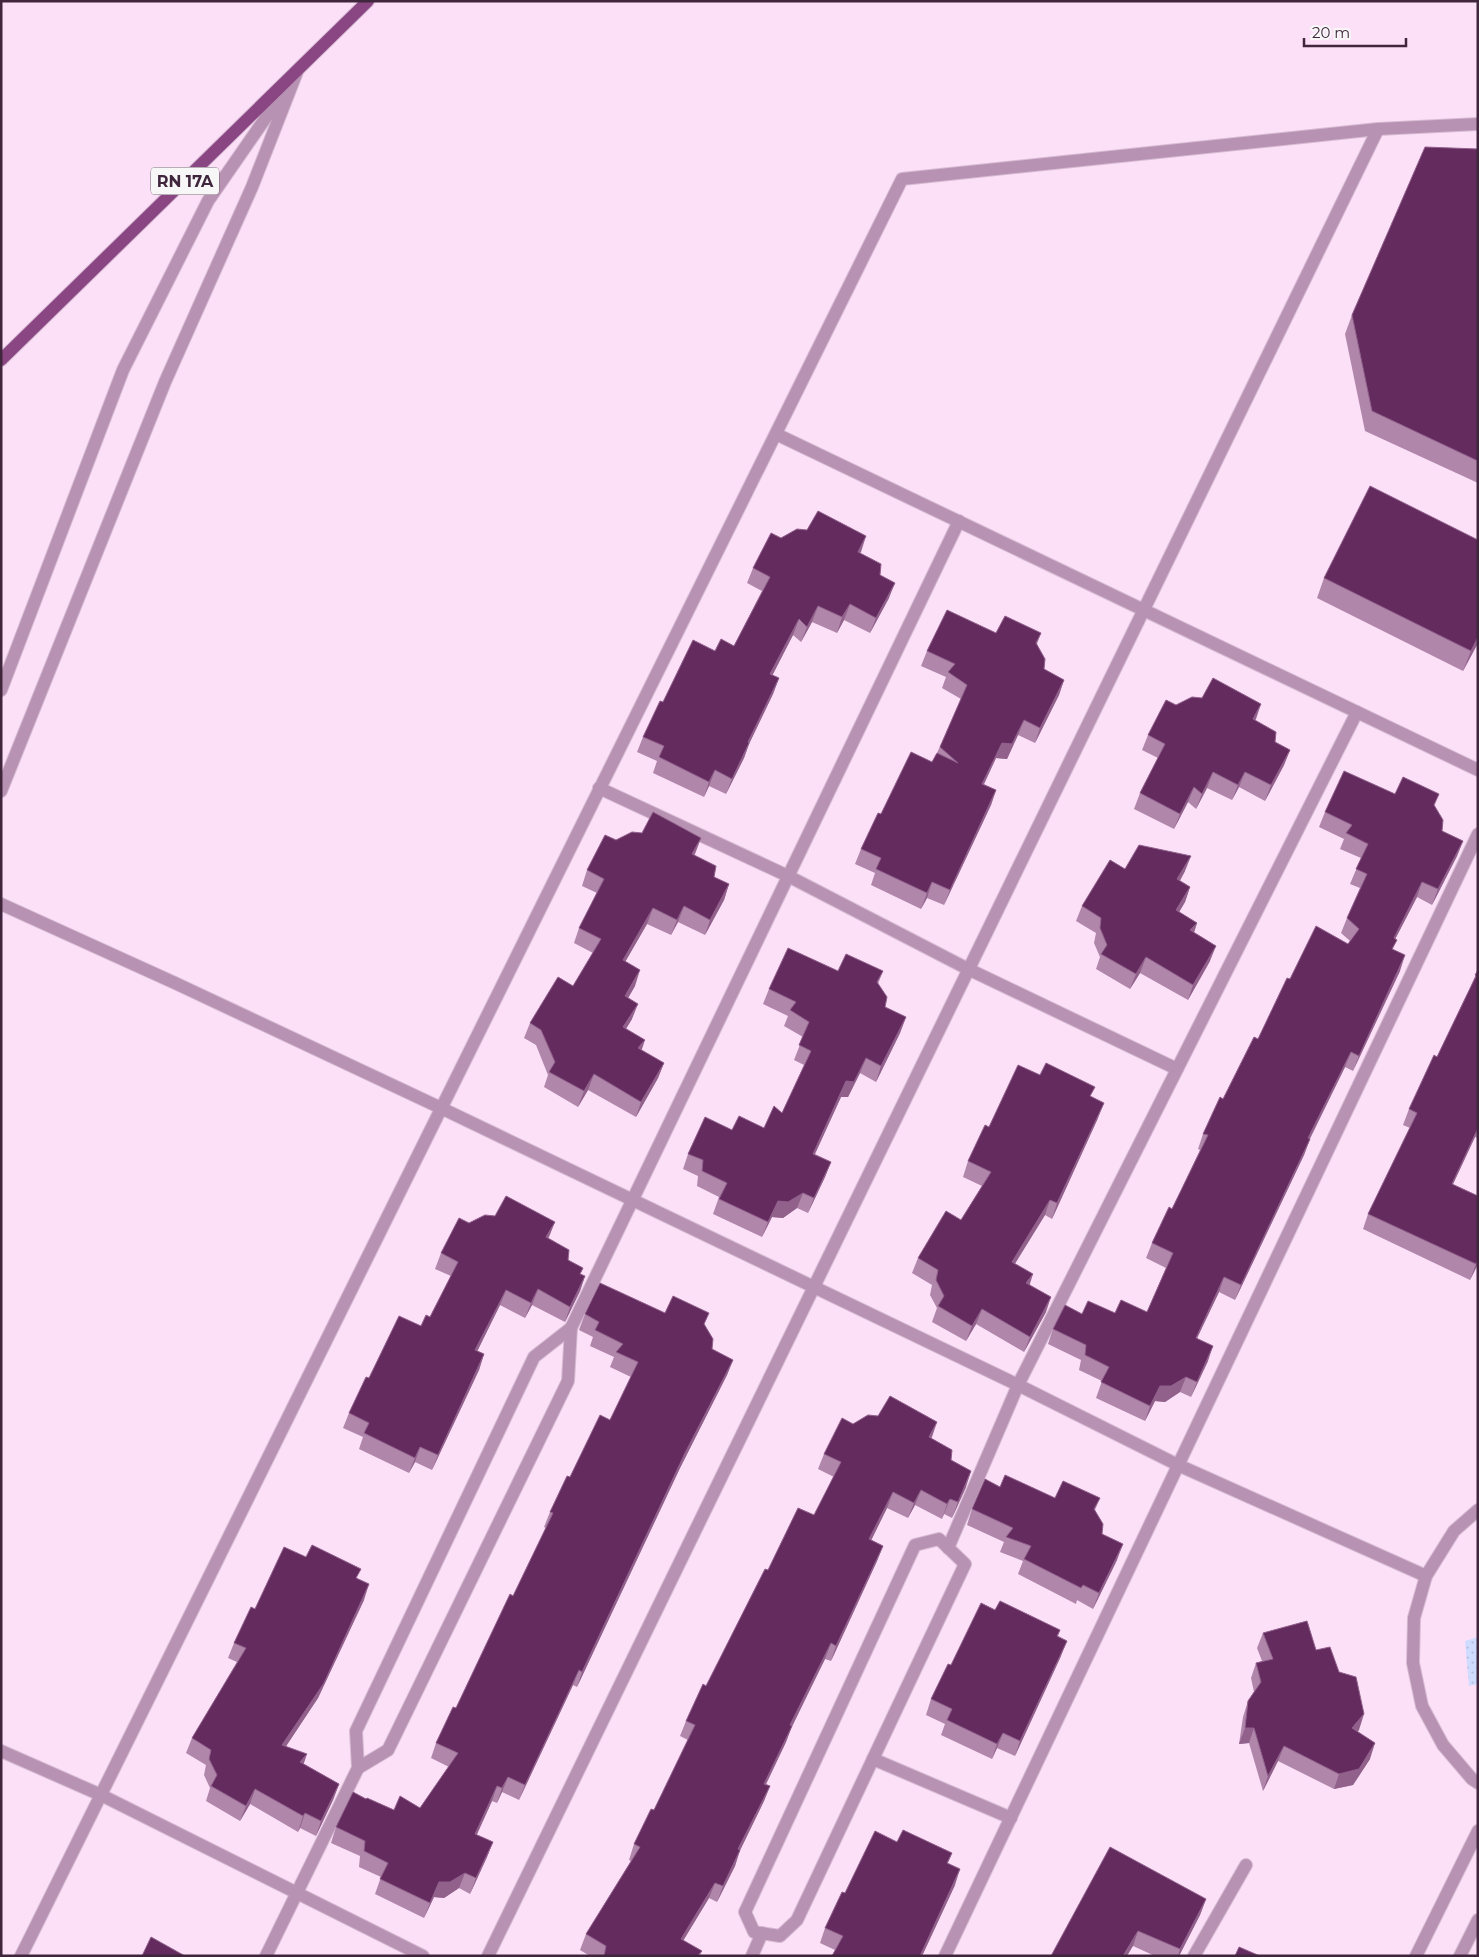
<svg xmlns="http://www.w3.org/2000/svg" width="1479" height="1957" viewBox="0 0 1479 1957" font-family="Montserrat,sans-serif">
<style>
.park{fill:url(#park-dots)}
.lines{fill:none;stroke-linecap:round;stroke-linejoin:round}
.minor-casing{stroke:#d6bbd3;stroke-width:14}
.major-casing{stroke:#d6bbd3;stroke-width:14}
.minor{stroke:#b892b3;stroke-width:12}
.major{stroke:#8a4583;stroke-width:12}
.wall{fill:#b086ab}
.shaded-wall{fill:#91618c}
.building{fill:#632b5e;stroke:#91618c}
.labels{text-anchor:middle;dominant-baseline:central;stroke-width:5;stroke-linejoin:round;paint-order:stroke}
.shield{fill:#f7f7f7;stroke:#776575;stroke-width:1}
.shield-label{font-size:16px;font-weight:bold;fill:#40263d}
</style>
<defs>
<pattern id="park-dots" width="8" height="8" patternUnits="userSpaceOnUse" patternTransform="scale(1.25)"><rect width="8" height="8" fill="#d0dcff"/><path d="M2 2h.1M6 6h.1" fill="none" stroke="#b4bddb" stroke-width="1.8" stroke-linecap="round"/></pattern>
</defs>
<rect width="100%" height="100%" fill="#fce0f8"/>
<path class="park" d="M1478,1637v47l-9,2 -4,-45z"/>
<g class="lines">
<defs>
<g id="minor">
<path d="M776,434l702,336"/>
<path d="M1,690l122,-320 85,-169 77,-111"/>
<path d="M599,788l189,88 180,93 209,100"/>
<path d="M1,791l164,-409 87,-195 45,-115"/>
<path d="M1,904l174,79 266,125 577,277 160,80 248,111"/>
<path d="M571,1328l-3,53 -180,369 -30,18 -2,-37 178,-374z"/>
<path d="M571,1328l388,-807"/>
<path d="M1478,1510l-24,21 -28,45 -12,42 -1,45 9,43 21,39 29,34 6,4"/>
<path d="M939,1539l26,25 -168,356 -17,16 -26,-4 -9,-20 170,-367z"/>
<path d="M948,1548l70,-163 339,-673"/>
<path d="M1,1751l100,44 322,161"/>
<path d="M873,1759l138,59"/>
<path d="M21,1956l881,-1777 476,-50 100,-5"/>
<path d="M266,1956l92,-188"/>
<path d="M488,1956l890,-1827"/>
<path d="M752,1956l10,-23"/>
<path d="M945,1956l533,-1122"/>
<path d="M1194,1956l52,-91"/>
<path d="M1416,1956l62,-125"/>
<path d="M1460,1956l18,-36"/>
</g>
<path id="major" d="M1,360l367,-359"/>
</defs>
<use href="#minor" class="minor-casing"/>
<use href="#major" class="major-casing"/>
<use href="#minor" class="minor"/>
<use href="#major" class="major"/>
</g>
<g class="wall">
<path d="M1478,149v334l-113,-52 -20,-97 7,-19z"/>
<path d="M781,538l79,15 20,22 9,23 -19,35 -26,-13 -7,13 -25,-11 -11,20 -8,-7 -21,40 7,3 -6,16 -24,50 -5,14 -18,36 -17,-8 -5,11 -51,-24 4,-12 -20,-9 6,-15 20,-35 52,-51 19,-5 28,-55 -15,-8 6,-15z"/>
<path d="M1478,540v103l-15,28 -146,-73 7,-20z"/>
<path d="M996,633h45l-4,11 7,25 20,11 -5,15 -24,48 -17,-8 -11,24 -11,-1 -12,26 12,6 -5,15 -47,100 -17,-7 -6,11 -50,-24 4,-12 -20,-9 6,-15 20,-35 51,-52 5,-9 24,-54 -19,-11 4,-11 -25,-11 6,-15z"/>
<path d="M1176,705l79,15 20,22 15,8 -6,15 -19,36 -26,-14 -7,13 -25,-12 -11,21 -8,-7 -14,27 -40,-20 6,-16 18,-35 -16,-8 6,-15z"/>
<path d="M1395,794l39,12 8,25 21,10 -6,15 -25,49 -15,-8 -22,42 -2,10 7,22 -47,100 -8,-4 -35,72 -6,16 -69,145 -16,-8 -22,46 11,23 -17,36 -11,-5 -15,10 -10,-1 -10,20 -49,-23 6,-17 -23,-11 2,-10 -33,-16 5,-15 29,-15 33,-1 32,-1 19,-44 -20,-10 6,-15 20,-34 28,-59 -2,-1 5,-15 55,-95 32,-60 58,-35 2,-3 -9,-8 6,-15 13,-30 -10,-4 11,-26 -21,-9 4,-10 -25,-12 6,-15z"/>
<path d="M616,840l78,15 20,22 15,7 -5,16 -19,35 -27,-13 -7,13 -24,-11 -22,38 10,24 -7,12 4,21 -6,10 15,21 23,13 -6,15 -22,39 -48,-27 -10,17 -34,-20 4,-12 -12,-30 -12,-7 6,-15 43,-37 20,-33 -19,-10 5,-15 18,-35 -15,-7 5,-16z"/>
<path d="M1125,869l60,2 -5,10 10,6 -5,15 -6,10 18,11 -3,10 16,28 -22,39 -48,-27 -10,16 -34,-20 4,-12 -6,-14 2,-10 -20,-12 6,-15z"/>
<path d="M1478,970v168l-3,-1 -22,47 25,80 -8,16 -107,-51 5,-15 42,-86 -7,-3 6,-16 28,-52 33,-69z"/>
<path d="M838,971h45l-5,13 7,23 21,10 -6,16 -24,49 -16,-9 -12,24h-7l-26,57 16,8 -6,15 -17,36 -11,-5 -14,10 -11,-1 -10,20 -49,-23 6,-17 -22,-11 1,-10 -15,-7 5,-15 44,-24 32,-2 18,-15 22,-48 -10,-5 9,-23 -19,-11 4,-10 -25,-12 6,-15z"/>
<path d="M1040,1075l51,22 7,21 -46,101 -7,-4 -30,49 15,20 16,28 -22,40 -48,-28 -10,17 -34,-19 5,-14 -7,-13 2,-10 -20,-12 6,-15 43,-38 21,-34 -19,-9 5,-16 21,-34z"/>
<path d="M469,1223l79,15 33,36 4,2 -5,15 -15,31 -33,-17 -7,13 -25,-13 -23,46 7,3 -5,16 -47,100 -17,-8 -6,11 -50,-24 4,-12 -20,-9 6,-15 20,-35 61,-61 21,-41 -16,-7 6,-16z"/>
<path d="M665,1313l40,12 7,24 21,11 -6,15 -47,93 -103,219 -4,-2 -54,115 -17,-8 -5,11 -5,-2 -16,34 17,7 -6,15 -17,37 -11,-6 -15,10 -10,-1 -10,21 -49,-24 6,-17 -22,-10 1,-11 -29,-13 5,-16 30,-28 28,11 26,-2 29,-41 -18,-9 5,-15 20,-35 57,-112 33,-68 -2,-1 6,-15 20,-35 40,-57 21,-43 -21,-10 4,-10 -24,-11 3,-9 -14,-7 6,-16z"/>
<path d="M853,1424l78,14 20,22 15,27 -14,31 -8,-4 -2,5 -27,-14 -7,13 -21,-10 -16,32 12,6 -6,15 -46,100 -6,-2 -33,67 -6,16 -20,42 4,2 -6,15 -24,49 -5,16 -18,36 -8,-4 -26,43 19,10 -2,5h-110l-10,-6 6,-16 45,-73 -2,-1 5,-16 20,-34 34,-70 -8,-4 6,-15 20,-35 62,-116 46,-55 20,-38 -16,-8 6,-15z"/>
<path d="M1000,1487l55,11h45l-5,12 7,24 15,26 -24,49 -16,-9 -1,4 -58,-30 5,-13 -23,-9 4,-10 -37,-17 5,-16z"/>
<path d="M306,1557l51,21 7,22 -46,98 -32,48 18,18 35,20 -6,16 -17,36 -16,-8 -2,4 -48,-28 -10,17 -34,-20 4,-13 -6,-13 2,-10 -20,-12 6,-15 45,-76 -9,-4 6,-15 21,-34z"/>
<path d="M995,1610l65,20 -2,6 3,20 -46,100 -18,-8 -5,11 -51,-24 4,-11 -19,-9 5,-16 20,-34z"/>
<path d="M1263,1633l53,17 43,80 -2,2 13,27 -17,26 -19,4 -56,-28 -15,30 -14,-48 -10,1 4,-27 5,-16 6,-9 -3,-14 5,-15 6,-2 -5,-13z"/>
<path d="M897,1842l55,11 -4,10 7,22 -33,71h-90l3,-6 -15,-7 5,-15 20,-35z"/>
<path d="M1206,1899l-6,16 -21,41h-24l-22,-10 -82,10z"/>
</g>
<g class="shaded-wall">
<path d="M866,536l-5,16 -9,15 6,-15z"/>
<path d="M895,583l-6,15 -19,35 6,-15z"/>
<path d="M850,604l-6,16 -7,13 5,-16z"/>
<path d="M818,606l-6,16 -11,20 6,-15z"/>
<path d="M799,619l-6,16 -28,55 5,-16z"/>
<path d="M1478,637v6l-15,28 8,-20z"/>
<path d="M779,678l-6,16 -24,50 -5,14 -18,36 6,-15 16,-37z"/>
<path d="M1064,680l-5,15 -24,48 5,-15z"/>
<path d="M1261,704l-5,15 -9,16 6,-16z"/>
<path d="M1024,720l-6,15 -11,24 -11,-1 -19,41 5,-15 20,-41z"/>
<path d="M1290,750l-6,15 -19,36 6,-16z"/>
<path d="M715,770l-6,16 -5,11 5,-15z"/>
<path d="M1213,772l-6,16 -11,21 6,-15z"/>
<path d="M1245,772l-6,15 -7,13 6,-15z"/>
<path d="M1194,787l-6,15 -14,27 6,-15z"/>
<path d="M996,790l-5,15 -47,100 6,-15z"/>
<path d="M701,838l-6,16 -8,15 5,-15z"/>
<path d="M1463,841l-6,15 -25,49 6,-16z"/>
<path d="M1191,856l-6,15 -13,23 5,-15z"/>
<path d="M932,882l-5,16 -6,11 6,-16z"/>
<path d="M1422,882l-5,15 -29,56 6,-15z"/>
<path d="M729,884l-5,16 -19,35 5,-15z"/>
<path d="M1190,887l-5,15 -14,24 5,-16z"/>
<path d="M684,906l-6,16 -7,13 6,-15z"/>
<path d="M653,908l-6,16 -30,52 6,-16z"/>
<path d="M1197,923l-5,15 -2,-8z"/>
<path d="M1216,946l-6,15 -22,39 5,-15z"/>
<path d="M1405,955l-5,16 -47,100 6,-15z"/>
<path d="M1146,957l-6,16 -10,16 6,-15z"/>
<path d="M640,970l-5,16 -15,26 5,-16z"/>
<path d="M638,1004l-6,15 -15,24 6,-16z"/>
<path d="M906,1017l-6,16 -24,49 5,-16z"/>
<path d="M645,1040l-5,15 -2,-7z"/>
<path d="M1351,1052l-6,15 -43,87 6,-16z"/>
<path d="M866,1058l-6,15 -12,24h-7l-33,72 5,-15 33,-73z"/>
<path d="M664,1063l-6,15 -22,39 5,-15z"/>
<path d="M594,1074l-6,16 -10,17 6,-16z"/>
<path d="M1104,1103l-6,15 -46,101 5,-16z"/>
<path d="M1478,1128l-3,9 -29,62 6,-15z"/>
<path d="M1310,1139l-6,16 -69,145 6,-15z"/>
<path d="M831,1162l-6,15 -17,36 6,-15z"/>
<path d="M803,1193l-6,15 -14,10 -11,-1 -10,20 6,-15 10,-21z"/>
<path d="M1050,1200l-5,15 -39,63 6,-16z"/>
<path d="M555,1222l-6,15 -9,15 6,-15z"/>
<path d="M1478,1260v4l-8,16 6,-16z"/>
<path d="M1033,1274l-5,16 -2,-7z"/>
<path d="M585,1276l-5,15 -15,31 5,-15z"/>
<path d="M1224,1277l-5,15 -29,61 6,-15z"/>
<path d="M538,1289l-6,16 -7,13 6,-15z"/>
<path d="M506,1290l-6,15 -30,61 5,-16z"/>
<path d="M1051,1297l-5,15 -22,40 6,-15z"/>
<path d="M982,1309l-6,15 -10,17 6,-15z"/>
<path d="M1213,1346l-5,15 -17,36 6,-15z"/>
<path d="M484,1354l-5,16 -47,100 6,-15z"/>
<path d="M733,1360l-6,15 -47,93 -103,219 5,-15 103,-219z"/>
<path d="M1186,1377l-6,15 -15,10 -10,-1 -10,20 5,-15 10,-20z"/>
<path d="M937,1422l-5,15 -9,16 6,-16z"/>
<path d="M420,1447l-5,15 -6,11 6,-15z"/>
<path d="M971,1471l-5,16 -14,31 6,-16z"/>
<path d="M921,1490l-6,15 -7,13 6,-15z"/>
<path d="M893,1492l-6,16 -23,47 5,-16z"/>
<path d="M950,1499l-8,20 5,-15z"/>
<path d="M1123,1544l-6,16 -24,49 6,-16z"/>
<path d="M883,1546l-6,15 -46,100 5,-15z"/>
<path d="M369,1584l-5,16 -46,98 -41,62 5,-15z"/>
<path d="M1067,1641l-6,15 -46,100 5,-15z"/>
<path d="M831,1643l-6,16 -40,82 5,-16z"/>
<path d="M579,1670l-6,15 -54,115 6,-15z"/>
<path d="M1364,1714l-5,16 -13,14 6,-16z"/>
<path d="M792,1726l-6,16 -27,57 5,-15z"/>
<path d="M1245,1728h9l-5,15 -10,1z"/>
<path d="M1003,1733l-6,15 -5,11 5,-15z"/>
<path d="M1375,1743l-5,16 -17,26 -19,4 5,-15z"/>
<path d="M1284,1746l-6,15 -15,30 5,-15z"/>
<path d="M307,1754l-5,15 -2,-7z"/>
<path d="M508,1777l-6,15 -5,11 5,-15z"/>
<path d="M339,1784l-6,16 -17,36 5,-15z"/>
<path d="M497,1786l-5,15 -22,49 5,-16z"/>
<path d="M770,1786l-6,15 -31,64 5,-16z"/>
<path d="M255,1789l-5,15 -10,17 6,-15z"/>
<path d="M305,1813l-5,15 -2,4 5,-16z"/>
<path d="M493,1842l-6,15 -17,37 6,-16z"/>
<path d="M740,1850l-5,16 -18,36 6,-16z"/>
<path d="M960,1869l-5,16 -33,71h-2z"/>
<path d="M465,1873l-6,15 -15,10 -10,-1 -10,21 6,-15 9,-21z"/>
<path d="M715,1883l-6,15 -34,56 6,-15z"/>
<path d="M1206,1899l-6,16 -21,41h-1l2,-7z"/>
<path d="M1138,1931l-5,15 -6,10h-4z"/>
</g>
<g class="building">
<path d="M1425,147l53,2v312l-106,-50 -20,-96z"/>
<path d="M1370,486l108,54v97l-7,14 -147,-73z"/>
<path d="M818,511l48,25 -8,16 23,12 -1,11 15,8 -19,35 -26,-14 -8,13 -24,-11 -11,21 -8,-8 -29,55 9,4 -31,64 1,1 -17,36 -17,-9 -6,12 -50,-25 5,-11 -21,-9 17,-36 3,1 30,-62 22,11 6,-12 13,7 36,-69 -17,-9 18,-35 10,5 16,-9 10,1z"/>
<path d="M947,610l49,23 9,-17 36,17 -5,10 9,16 -1,10 20,11 -24,48 -16,-8 -12,24 -10,-1 -20,41 14,6 -46,100 -18,-8 -5,11 -51,-24 5,-11 -20,-9 17,-36 3,1 30,-62 21,10 5,-9 21,10 -18,-16 27,-62 -19,-13 7,-8 -28,-13z"/>
<path d="M1213,678l48,26 -8,15 23,13 -1,10 15,8 -19,35 -26,-13 -7,13 -25,-13 -11,22 -8,-7 -14,27 -40,-21 25,-49 -17,-9 18,-35 10,5 16,-8 10,1z"/>
<path d="M1344,771l51,23 8,-17 36,17 -5,11 9,15 -1,11 21,10 -25,48 -16,-7 -28,56 3,2 -5,9 13,6 -46,101 -8,-4 -43,86 2,1 -69,146 -17,-8 -28,61 17,8 -16,36 -11,-5 -15,9h-11l-10,20 -49,-24 8,-15 -24,-12 1,-10 -33,-16 12,-24 17,9 6,-13 27,12 6,-13 26,12 26,-59 -21,-10 17,-36 3,2 36,-74 -5,-1 17,-37 3,2 31,-62 4,2 29,-61 3,1 26,-53 32,18 11,-15 -12,-11 20,-44 -11,-5 12,-25 -22,-11 6,-8 -27,-13z"/>
<path d="M653,812l48,26 -9,16 24,12 -2,11 15,7 -19,36 -26,-14 -7,14 -24,-12 -30,52 17,10 -15,26 13,8 -15,23 22,13 -7,8 26,15 -23,39 -47,-28 -10,17 -35,-19 6,-10 -14,-32 -11,-7 28,-46 15,9 28,-47 -22,-11 25,-49 -17,-9 18,-35 11,5 16,-8 10,1z"/>
<path d="M1139,845l52,11 -14,23 13,8 -14,23 21,13 -7,7 26,16 -23,39 -47,-28 -10,17 -35,-20 6,-9 -7,-17 1,-10 -19,-12 28,-46 15,9z"/>
<path d="M788,948l50,23 8,-17 37,17 -6,11 10,15 -2,10 21,10 -25,49 -15,-8 -12,24 -8,-1 -33,73 18,8 -17,36 -11,-5 -15,9 -10,-1 -10,21 -49,-23 8,-16 -25,-12 1,-11 -15,-6 17,-37 27,13 7,-14 25,12 10,-22 8,7 29,-62 -12,-6 10,-23 -19,-12 6,-8 -27,-13z"/>
<path d="M1478,970v158l-26,56 26,12v64l-2,4 -108,-50 49,-101 -8,-4 25,-54 3,2 39,-81 -1,-1z"/>
<path d="M1046,1063l49,24 -5,9 14,7 -47,100 -7,-3 -38,62 21,12 -7,9 25,14 -21,40 -48,-28 -10,17 -34,-20 6,-10 -8,-16 2,-10 -20,-12 28,-47 15,9 30,-48 -23,-11 17,-36 4,2 29,-62 22,10z"/>
<path d="M506,1196l49,26 -9,15 23,13 -1,10 15,8 -3,6 5,2 -15,31 -32,-18 -7,14 -25,-13 -31,60 9,4 -46,101 -18,-8 -5,11 -51,-25 5,-10 -20,-10 17,-36 3,1 30,-62 22,10 5,-11 4,2 28,-55 -17,-9 18,-35 10,5 16,-8 10,1z"/>
<path d="M600,1283l65,30 8,-17 36,17 -5,11 9,15 -1,10 21,11 -48,93 -103,219 -3,-2 -54,115 -17,-8 -6,11 -5,-2 -22,48 18,8 -17,36 -11,-5 -15,9h-11l-9,21 -50,-24 8,-16 -24,-12 1,-10 -29,-14 17,-35 13,7 1,-1 27,12 6,-14 20,12 38,-55 -22,-10 17,-36 3,1 54,-114 3,2 40,-83 -3,-1 17,-36 3,1 30,-62 10,5 28,-58 -22,-10 7,-8 -28,-14 4,-8 -14,-8z"/>
<path d="M890,1396l47,26 -8,15 23,13 -1,10 20,11 -13,31 -8,-3 -3,5 -26,-14 -7,13 -21,-11 -24,47 14,7 -47,100 -5,-3 -41,82 2,1 -28,58 6,2 -32,63 2,1 -17,36 -8,-3 -34,56 21,12 -5,5h-93l2,-10 -20,-12 54,-87 -6,-3 17,-35 3,1 41,-85 -9,-4 17,-37 3,2 59,-117 3,1 30,-62 16,7 27,-53 -17,-8 18,-36 11,6 15,-9 10,1z"/>
<path d="M1005,1475l50,23 8,-17 37,17 -6,11 9,15 -1,10 21,10 -24,49 -16,-8 -2,3 -57,-29 7,-13 -25,-9 7,-9 -41,-19 13,-30 15,8z"/>
<path d="M312,1545l49,24 -5,9 13,6 -45,99 -42,62 25,9 -7,8 39,22 -18,37 -16,-8 -2,3 -48,-27 -9,17 -35,-20 6,-11 -8,-16 2,-9 -19,-12 54,-90 -12,-5 17,-36 4,2 29,-62 22,10z"/>
<path d="M1000,1601l60,29 -3,6 10,5 -47,100 -17,-8 -6,11 -50,-24 5,-11 -21,-10 17,-35 3,1 30,-62 14,7z"/>
<path d="M1307,1621l9,29 14,-3 9,25 17,5 8,37 -12,14 23,15 -16,26 -20,5 -55,-28 -16,30 -14,-48h-9l3,-27 13,-19 -5,-19 17,-4 -10,-26z"/>
<path d="M903,1830l49,23 -5,10 13,6 -40,87h-88l11,-20 -18,-8 17,-36 3,1 30,-62 22,11z"/>
<path d="M1110,1847l96,52 -26,50 -42,-18 -15,25h-72z"/>
<path d="M151,1937l34,19h-43z"/>
<path d="M1239,1947l21,9h-25z"/>
</g>
<g class="labels">
<rect class="shield" x="151" y="167.5" width="68" height="27" rx="4"/>
<g class="shield-label">
<text x="185" y="181">RN 17A</text>
</g>
</g>
<rect width="1479" height="1957" fill="none" stroke="#40263d" stroke-width="5"/>
<path d="M1304 38v8h102v-8" fill="none" stroke="#40263d" stroke-width="2.5"/>
<text x="1312" y="38" font-size="15" fill="#40263d" stroke="#f7f7f7" stroke-width="4" paint-order="stroke">20 m</text>
</svg>
